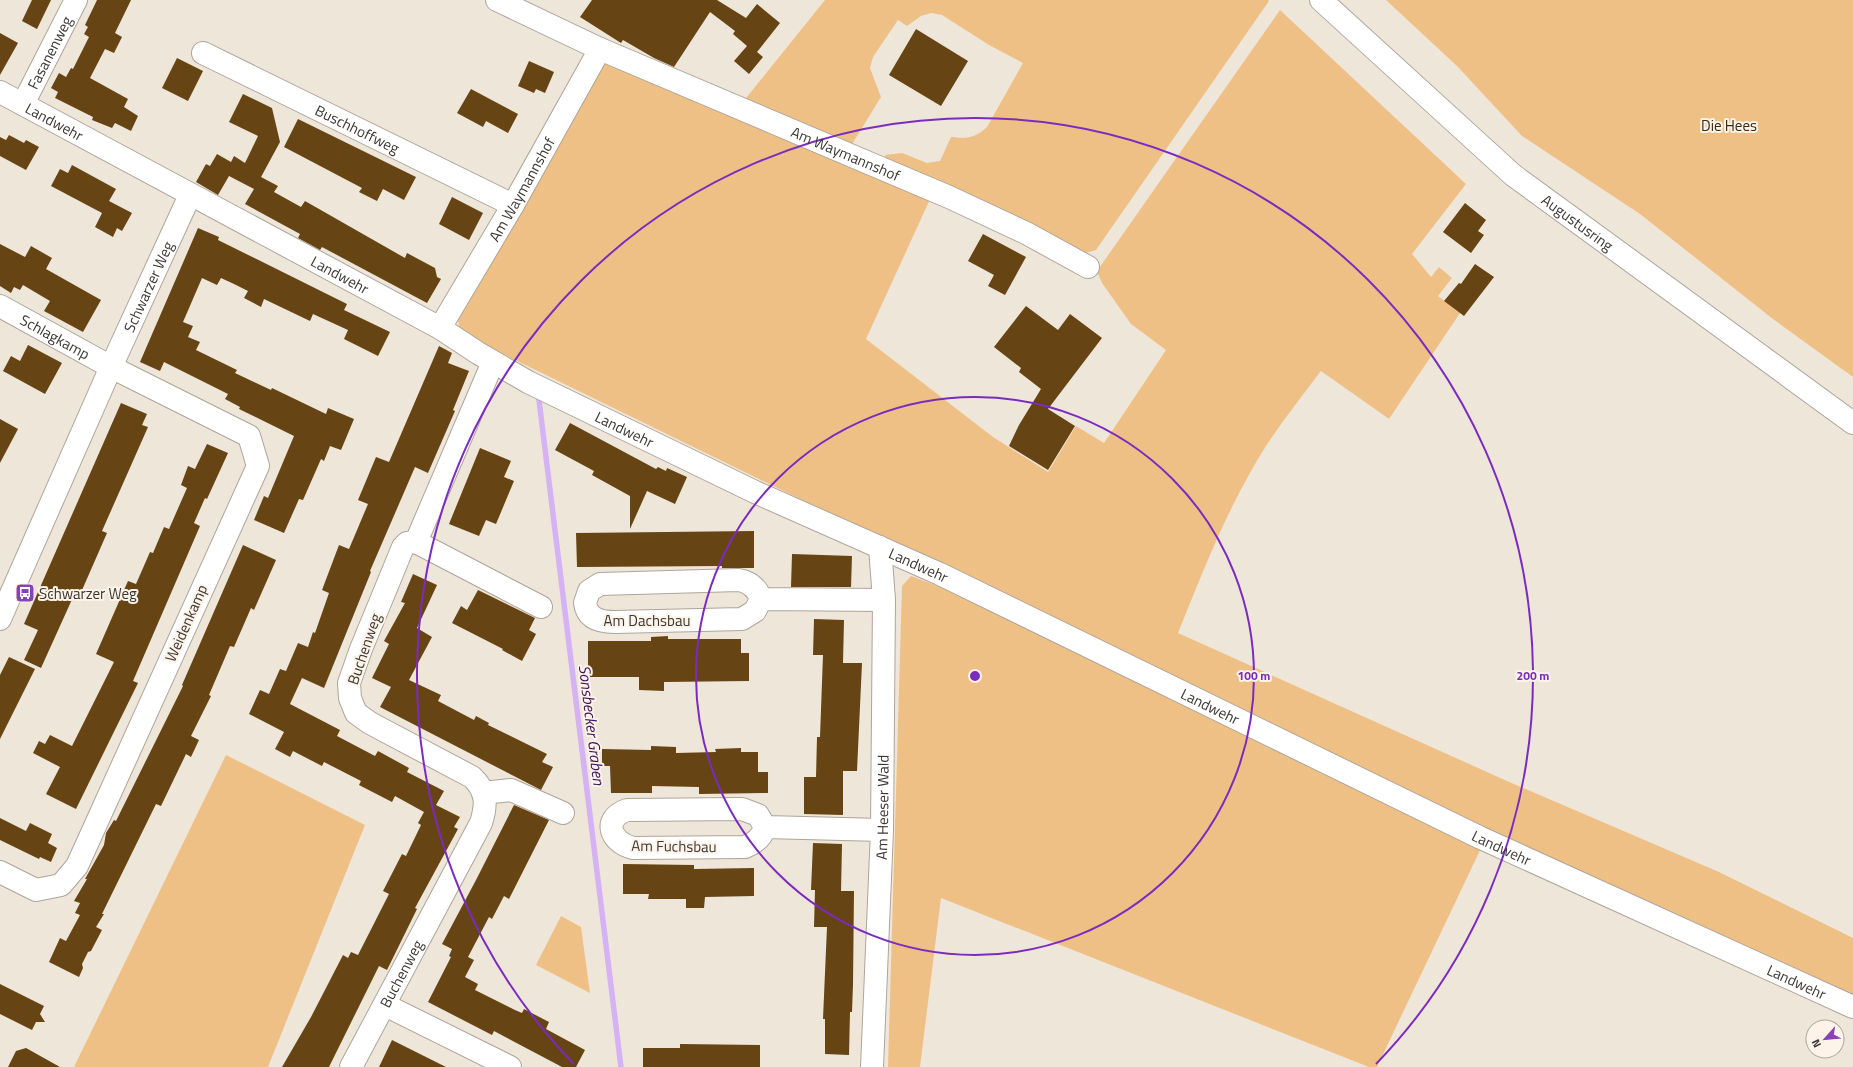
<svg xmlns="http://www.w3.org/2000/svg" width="1853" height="1067" viewBox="0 0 1853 1067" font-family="'Titillium Web',sans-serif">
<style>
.green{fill:#efc085}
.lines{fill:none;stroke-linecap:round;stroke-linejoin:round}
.stream{stroke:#d5b2f3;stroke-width:5.5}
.building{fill:#664413}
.minor-casing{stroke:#aea59b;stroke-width:24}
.major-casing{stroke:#aea59b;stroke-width:24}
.minor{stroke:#fff;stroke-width:22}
.major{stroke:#fff;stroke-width:22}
.ring{fill:none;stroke:#7b2cbf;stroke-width:2}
.labels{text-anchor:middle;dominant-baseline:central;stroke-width:4;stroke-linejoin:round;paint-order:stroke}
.street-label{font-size:15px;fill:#3b3733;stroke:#fdf3e8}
.park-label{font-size:15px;fill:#3c280c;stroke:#fdf3e8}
.poi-label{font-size:15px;fill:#3b3733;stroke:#fdf3e8;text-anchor:start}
.water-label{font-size:16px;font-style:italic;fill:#40115d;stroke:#fdf3e8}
.centre{fill:#7b2cbf;stroke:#fdf3e8;stroke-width:2}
.ring-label{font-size:12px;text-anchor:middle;font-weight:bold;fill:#7b2cbf;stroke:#fdf3e8;stroke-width:4;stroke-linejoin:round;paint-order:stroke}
</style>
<rect width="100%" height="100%" fill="#efe6da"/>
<g class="green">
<path d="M825,0h443l1,1 -173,249 -17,5 -192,-94 -2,-6 17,-2 25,10 13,-2 11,-24c16,2 24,1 36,-10l36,-64 -34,-18 -47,-30 -11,-2 -10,3 -14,10 -9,-6 -25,37 -3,11 11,29 -32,52 -107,-46z"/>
<path d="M1386,0h467v377l-80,-58 -133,-105 -118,-78 -65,-70z"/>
<path d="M1280,10l186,174 -54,70 19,23 8,-10 13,11 -14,18 22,17 -71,106 -68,-48c-25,33 -51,65 -71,102 -29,51 -50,106 -72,160l329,148 212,91 134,66v64l-295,-133 -1098,-536 -2,-14 141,-254 8,-6 325,136 -66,144 127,98 55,35 28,-46 28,17 62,-93 -35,-26 -29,-41 -5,-12z"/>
<path d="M911,576l77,29 495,239 -106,223h-8l-428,-169 -21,169h-32l14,-481z"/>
<path d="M226,755l139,70 -97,242h-194z"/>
<path d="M561,916l20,11 9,66 -54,-28z"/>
</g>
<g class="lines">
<path class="stream" d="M538,392l83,675"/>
</g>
<g class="building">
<path d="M32,0h19l-14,29 -15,-8z"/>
<path d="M97,0h34l-16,33 7,4 -8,16 -9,-4 -15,29 38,21 -4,8 14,9 -7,15 -16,-8 -3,5 -20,-8 1,-3 -38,-19 3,-6 -7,-4 8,-15 7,4 5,-9 2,1 16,-32 -5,-3 4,-7 -3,-2z"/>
<path d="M592,0h125l29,18 11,-14 23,19 -23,29 6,5 -14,17 -15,-13 13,-15 -14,-12 2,-3 -25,-19 -36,55 -20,-9 -31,-18 -2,3 -41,-26z"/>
<path d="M916,29l52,32 -27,45 -52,-31z"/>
<path d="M0,33l18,10 -18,32z"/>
<path d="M177,58l26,13 -15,30 -26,-13z"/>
<path d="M529,61l25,11 -9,21 -9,-4 -2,4 -16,-7z"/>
<path d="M471,89l47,25 -10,19 -22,-12 -3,6 -26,-14z"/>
<path d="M243,94l29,14 8,34 -19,35 17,9 -4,6 27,15 4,-6 100,57 2,-5 28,15 2,9 4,2 -14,24 -105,-56 -2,3 -22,-12 2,-4 -55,-30 9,-15 -25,-13 -11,19 -22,-13 10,-18 4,2 7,-12 14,8 3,-6 11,7 13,-27 -29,-14z"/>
<path d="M298,119l118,58 -12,23 -21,-11 -6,12 -18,-9 3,-4 -78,-41z"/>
<path d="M9,135l15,8 2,-3 13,7 -13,23 -26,-14v-19l6,3z"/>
<path d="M72,165l44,24 -7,12 23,12 -10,18 -5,-3 -4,9 -18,-10 7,-14 -51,-27 9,-17 8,4z"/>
<path d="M452,197l31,16 -14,27 -30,-16z"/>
<path d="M1465,203l21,17 -8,11 6,4 -13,18 -28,-21z"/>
<path d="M198,228l21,9 -1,3 129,64 -3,6 46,22 -12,24 -34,-17 4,-9 -35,-16 -3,7 -46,-22 -3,8 -17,-9 4,-7 -14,-7 -13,-6 -4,7 -15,-7 -19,44 10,4 -5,11 12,5 -4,8 41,20 -2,3 36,17 1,-2 54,26 2,-6 26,11 -13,31 -11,-4 -6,15 -3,-2 -18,41 -4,-1 -15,34 -30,-13 10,-24 4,2 26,-62 -55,-27 1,-2 -15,-8 3,-5 -64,-32 -4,9 -20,-9z"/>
<path d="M983,234l43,23 -21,38 -17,-9 6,-11 -26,-14z"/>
<path d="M0,244l25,13 6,-11 21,12 -6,11 55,31 -18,32 -39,-21 6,-10 -27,-16 -3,5 -6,-3 -3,6 -11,-7z"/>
<path d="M1475,264l19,13 -30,39 -20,-15 15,-18 2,1z"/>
<path d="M1026,306l32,24 12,-16 32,24 -54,71 27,17 -27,44 -39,-24 10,-21 22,-36 -22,-17 2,-4 -27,-21z"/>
<path d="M28,345l34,18 -17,31 -42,-23 8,-15 9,5z"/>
<path d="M439,346l13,7 -4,10 21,8 -16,39 2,1 -27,62 -13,-6 -45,104 1,1 -47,116 -22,-10 -12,26 50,26 -3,6 38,20 3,-5 31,17 -2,4 37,19 -8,14 24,12 -6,10 4,2 -43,79 2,1 -30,61 -8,-4 -50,101h-47l29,-50 32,-62 5,3 3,-6 7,3 31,-61 -6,-3 19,-37 4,2 15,-31 -3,-2 6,-11 -29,-16 -3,6 -33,-17 2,-4 -37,-19 -2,4 -29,-15 -3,6 -15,-8 9,-17 -35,-18 11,-24 9,4 11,-25 6,2 12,-28 10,4 5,-15 2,1 14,-40 -7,-3 17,-45 10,4 19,-45 -10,-4 18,-43 13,5z"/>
<path d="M121,403l26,11 -5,11 6,2 -46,104 5,2 -28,64 -5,-2 -33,73 -17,-8 14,-30 -14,-6z"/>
<path d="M0,419l18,10 -18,34z"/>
<path d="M570,423l86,46 2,-2 8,4 1,-3 20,9 -12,27 -28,-13 -17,38v-33l-38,-21 2,-4 -39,-21z"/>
<path d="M207,444l21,9 -21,46 -2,-1 -11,25 6,3 -67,155 5,2 -62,126 -30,-15 14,-27 -27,-14 6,-12 6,3 5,-9 22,11 42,-84 -18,-8 32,-73 8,3 14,-32 3,1 11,-26 5,2 18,-41 -6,-3 7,-19 7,3z"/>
<path d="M480,448l31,13 -7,16 10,4 -18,43 -10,-4 -7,16 -30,-12z"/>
<path d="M754,531v37h-32v-2l-145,1 -1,-34z"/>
<path d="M243,545l33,15 -22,50 -3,-2 -17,39 -4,-1 -21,49 2,1 -20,40 8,4 -8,17 -5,-3 -25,52 -5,-2 -54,110h2l-8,13 6,3 -11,21 -3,1 -6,12 1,4 -4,9 -30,-15 11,-24 6,3 14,-26 -5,-2 5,-10 -6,-2 13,-22h-2l19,-34 2,-12 8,-13 2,1 67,-135 -1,-1z"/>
<path d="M792,554l60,2 -1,31h-60z"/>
<path d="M413,574l24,11 -20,43 15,9 -23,43 32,15 -3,6 36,19 2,-4 13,7 -1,2 59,29 -5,8 11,5 -12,23 -161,-83 11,-20 -19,-9 17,-34 -5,-3 21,-38 -4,-1z"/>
<path d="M478,590l57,28 -6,12 7,4 -14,27 -20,-11 1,-1 -51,-26 9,-17 6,4z"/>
<path d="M814,619l30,1 -1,43h19l-5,108h-14v44l-39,-1v-37h12l1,-40h3l3,-82h-10z"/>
<path d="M668,636v3h73v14h8v28l-85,1v9l-25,-1v-13h-51v-36h63v-4z"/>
<path d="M9,657l26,12 -35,70v-64z"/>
<path d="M651,746l25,1v6l40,-1 -1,-3 26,-1v4h17v20h10v21l-69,1v-7l-47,-1v7h-41l-1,-27h-8v-17l49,1z"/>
<path d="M514,805l35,15 -40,79 -5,-3 -12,23 -3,-2 -21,40 6,3 -9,17 13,7 -3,6 40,20 7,3 2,-4 25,13 -3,7 39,21 -9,17h-14l-68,-36 -2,4 -64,-33 23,-45 -2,-1 3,-7 -10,-5 34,-64z"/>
<path d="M0,818l26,13 4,-8 22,11 -4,9 9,5 -6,14 -11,-5 -1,2 -39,-19z"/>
<path d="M813,843l29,1 -1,47h13l-1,93 -1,28h-2l-1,43 -24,-1v-35h-2l4,-92h-13l1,-37h-4z"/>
<path d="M623,864l71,1v4l60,-1v28l-49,1 -1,11h-18v-9h-38l1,-5h-26z"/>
<path d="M0,984l44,22 -4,8 5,8h-9l-4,8 -32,-16z"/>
<path d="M392,1040l54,27h-67z"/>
<path d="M680,1044l80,1v22h-117v-19h37z"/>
<path d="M26,1048l34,19h-52l8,-16z"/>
</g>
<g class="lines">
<defs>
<g id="minor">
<path id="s1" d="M497,0l103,49 349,148 77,36 62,34"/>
<path id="s2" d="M203,53l310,152"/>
<path id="s3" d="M0,92l440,236 38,25 50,29 227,110 185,82 541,264 372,169"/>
<path id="s4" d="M23,104l53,-104"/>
<path id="s5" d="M0,306l111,61 138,69 9,30 -181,400 -16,19 -25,5 -36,-18"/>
<path id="s6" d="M440,328l73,-123 87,-156"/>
<path d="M416,542l125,65"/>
<path d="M761,599l-6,12 -13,8 -127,3c-14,0 -28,-3 -30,-19l4,-12 11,-7 139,-4c11,2 18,8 22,19l123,1"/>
<path id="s7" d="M0,619l111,-252 79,-172"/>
<path d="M483,793l28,-3 52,23"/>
<path d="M765,827c-3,11 -10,16 -20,20l-112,1c-22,-5 -32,-29 -6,-38l115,-1 16,6 7,12 117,3"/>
<path d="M385,1005l125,62"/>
<path id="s8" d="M351,1067l130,-244c6,-19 6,-32 -9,-46l-102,-54 -14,-10 -6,-15 -1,-15 12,-34 42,-102 4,-4 9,-1 77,-180"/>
<path id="s9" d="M872,1067l10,-237 2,-230 -4,-53"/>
</g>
<g id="major">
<path id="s10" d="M1321,0l192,175 340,248"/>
</g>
</defs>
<use href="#minor" class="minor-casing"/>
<use href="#major" class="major-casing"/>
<use href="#minor" class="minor"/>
<use href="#major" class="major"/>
</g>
<g class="ring">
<circle cx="975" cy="676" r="279"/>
<path d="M574 1064A558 558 0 1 1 1376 1064"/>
</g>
<defs>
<symbol id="bus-square" viewBox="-11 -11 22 22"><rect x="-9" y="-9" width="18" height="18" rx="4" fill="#8742b6" stroke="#fdf3e8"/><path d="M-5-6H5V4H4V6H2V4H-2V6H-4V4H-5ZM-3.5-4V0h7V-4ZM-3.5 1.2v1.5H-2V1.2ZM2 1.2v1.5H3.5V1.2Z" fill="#fff"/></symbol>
</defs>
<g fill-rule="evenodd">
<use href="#bus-square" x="14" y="582" width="22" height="22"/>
</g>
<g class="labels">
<g class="street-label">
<text stroke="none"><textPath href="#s4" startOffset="58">Fasanenweg</textPath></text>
<text stroke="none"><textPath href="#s3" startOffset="62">Landwehr</textPath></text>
<text stroke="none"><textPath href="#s2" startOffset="172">Buschhoffweg</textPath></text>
<text stroke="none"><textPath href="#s1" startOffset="381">Am Waymannshof</textPath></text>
<text stroke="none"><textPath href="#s6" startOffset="161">Am Waymannshof</textPath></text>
<text stroke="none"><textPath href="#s10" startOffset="340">Augustusring</textPath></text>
<text stroke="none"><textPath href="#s3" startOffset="386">Landwehr</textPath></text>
<text stroke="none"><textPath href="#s7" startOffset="364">Schwarzer Weg</textPath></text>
<text stroke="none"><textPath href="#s5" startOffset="63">Schlagkamp</textPath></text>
<text stroke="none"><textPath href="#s3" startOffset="710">Landwehr</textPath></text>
<text stroke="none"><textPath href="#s3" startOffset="1034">Landwehr</textPath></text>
<text x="647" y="620">Am Dachsbau</text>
<text transform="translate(186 623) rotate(-66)">Weidenkamp</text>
<text transform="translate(364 649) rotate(-71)">Buchenweg</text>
<text stroke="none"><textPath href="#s3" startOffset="1358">Landwehr</textPath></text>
<text stroke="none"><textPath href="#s9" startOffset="260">Am Heeser Wald</textPath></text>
<text transform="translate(674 846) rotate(1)">Am Fuchsbau</text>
<text stroke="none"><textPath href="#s3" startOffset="1682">Landwehr</textPath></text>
<text stroke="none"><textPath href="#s8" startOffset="106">Buchenweg</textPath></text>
<text stroke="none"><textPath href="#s3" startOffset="2006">Landwehr</textPath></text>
</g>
<g class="park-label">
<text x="1729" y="125">Die Hees</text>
</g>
<g class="poi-label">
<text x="39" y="593">Schwarzer Weg</text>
</g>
<g class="water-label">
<text transform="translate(592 725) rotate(83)">Sonsbecker Graben</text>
</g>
</g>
<circle cx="975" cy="676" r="6" class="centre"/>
<g class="ring-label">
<text x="1254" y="680">100 m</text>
<text x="1533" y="680">200 m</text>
</g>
<g transform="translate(1825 1039) rotate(243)"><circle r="19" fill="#fdf3e8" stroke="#afa8a0"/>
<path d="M0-3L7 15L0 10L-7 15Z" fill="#8742b6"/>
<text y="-6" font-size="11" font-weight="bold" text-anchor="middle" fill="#3b3733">N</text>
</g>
</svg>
